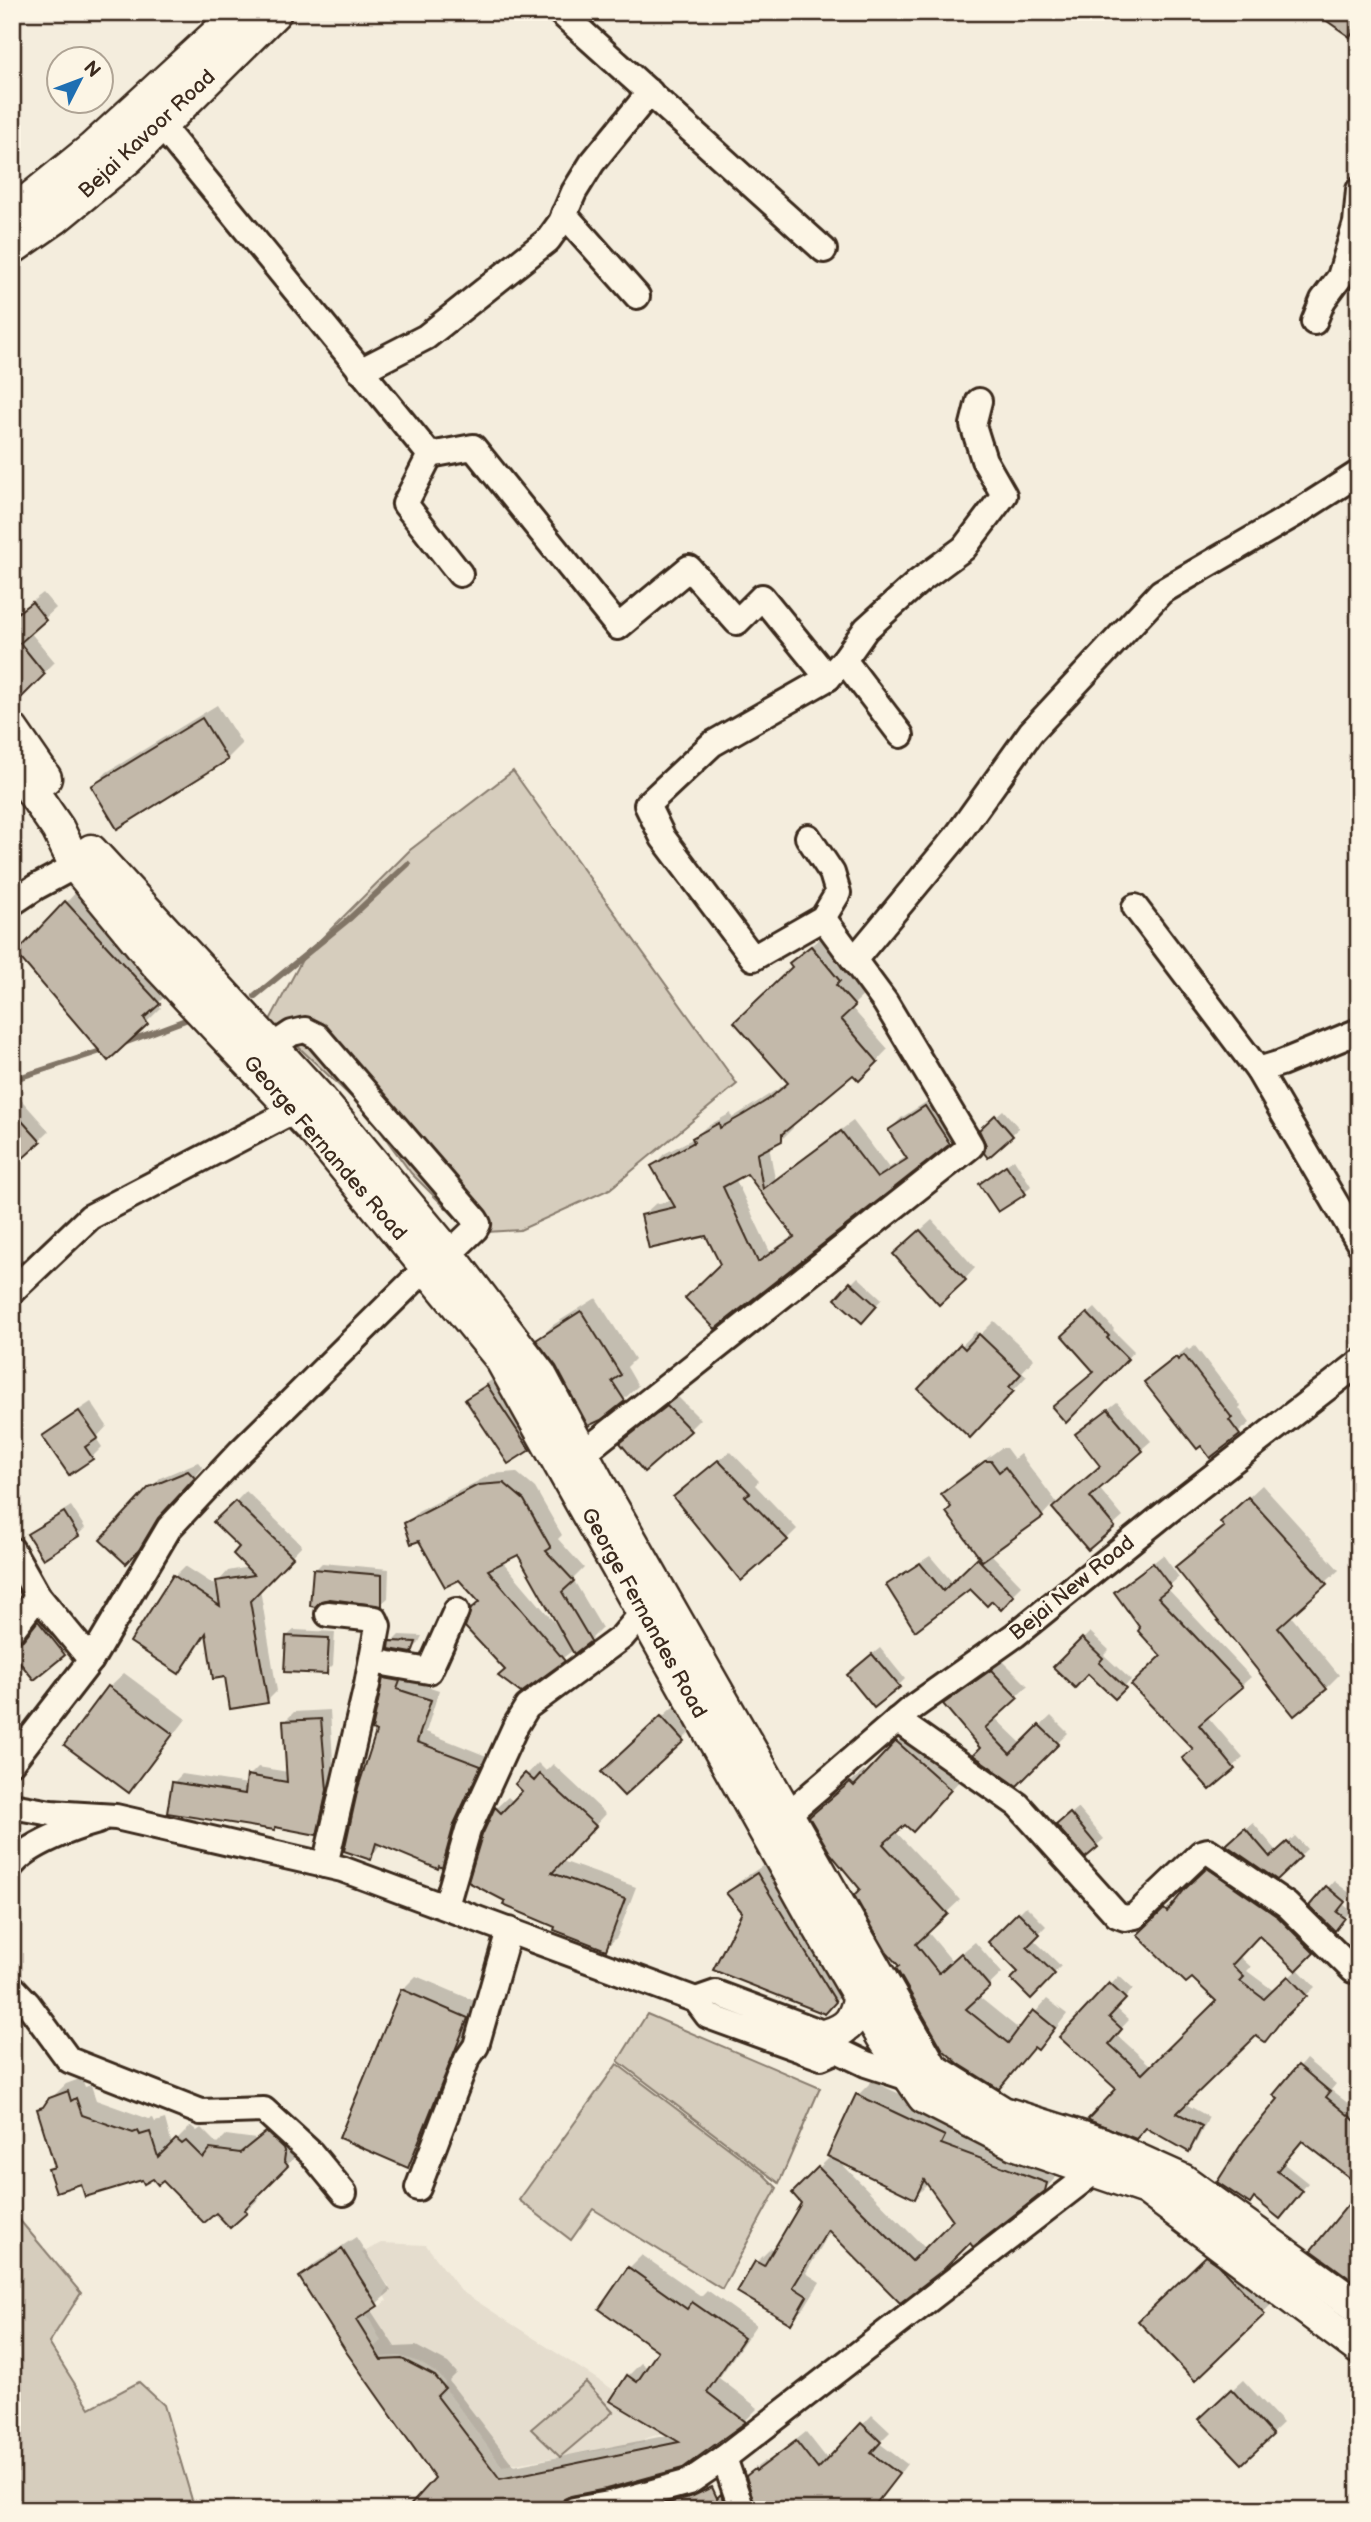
<svg xmlns="http://www.w3.org/2000/svg" width="1371" height="2522" viewBox="0 0 1371 2522" font-family="'Balsamiq Sans',sans-serif">
<style>
.built{fill:#e5ddce}
.green{fill:#d6cdbd;stroke:#887c6e;stroke-width:2}
.shadow{fill:#0003;fill-rule:evenodd}
.lines{fill:none;stroke-linecap:round;stroke-linejoin:round}
.stream{stroke:#817466;stroke-width:6}
.building{fill:#c3b9aa;stroke:#3b2a1e;stroke-width:2;fill-rule:evenodd}
.minor-casing{stroke:#3b2a1e;stroke-width:30}
.major-casing{stroke:#3b2a1e;stroke-width:37}
.minor{stroke:#fcf5e5;stroke-width:24}
.major{stroke:#fcf5e5;stroke-width:32}
.labels{text-anchor:middle;dominant-baseline:central;stroke-width:5;stroke-linejoin:round;paint-order:stroke}
.street-label{font-size:21px;fill:#3b2a1e;stroke:#fcf5e5}
</style>
<rect width="100%" height="100%" fill="#f4eddd"/>
<filter id="ink" filterUnits="userSpaceOnUse"><feTurbulence type="fractalNoise" baseFrequency=".0143" numOctaves="2"/><feDisplacementMap in="SourceGraphic" scale="14" xChannelSelector="R" yChannelSelector="G"/><feConvolveMatrix kernelMatrix="1 2 1 2 8 2 1 2 1" color-interpolation-filters="sRGB"/></filter>
<g filter="url(#ink)">
<path class="built" d="M381,2243l45,2 35,46 213,138 -30,10v4l-142,23 -58,-79 1,-6 -7,-7 -19,-12 -20,-6 -18,1 -7,-10 7,-6 -14,-26 20,-14 -3,-6 5,-9 -27,-33z"/>
<g class="green">
<path d="M513,771l224,313 -127,105 -90,41 -49,3 -60,-60 -46,-63 -95,-90 34,-64 106,-106z"/>
<path d="M647,2014l173,74 -41,95 -161,-122z"/>
<path d="M617,2064l146,110 14,14 -55,101 -129,-80 -22,31 -52,-40z"/>
<path d="M12,2211l69,82 -32,50 41,65 49,-26 25,23 31,105h-183z"/>
<path d="M586,2382l27,30 -53,45 -29,-28z"/>
</g>
<g class="shadow">
<path d="M43,593l13,15 -26,24 25,30 -36,36 -7,-81z"/>
<path d="M217,705l25,39 -15,15 -110,68 -24,-40 14,-15z"/>
<path d="M80,888l93,100 -15,15 3,5 -52,51 -90,-106z"/>
<path d="M824,935l27,34 -4,4 19,20 -15,14 37,42 -29,30 -6,-7 -60,51v5l-12,12 -12,6 6,33 78,-58 36,47 18,-12 -17,-26 11,-12 36,-23 23,36 -11,11 -233,185 6,-63 -15,-30 -64,-19 12,-11 18,-4 -20,-34 11,-12 30,-16 12,-11 25,-14 1,5 57,-36 5,-115 9,-15zM747,1172l47,63 -24,17 -35,-74z"/>
<path d="M16,1094l33,37 -37,35v-68z"/>
<path d="M1003,1110l16,18 -31,28v-33z"/>
<path d="M1014,1159l17,27 -6,6 -44,-8z"/>
<path d="M932,1220l43,48 -10,11 -59,-36z"/>
<path d="M858,1277l24,22 -14,15 -17,-30z"/>
<path d="M596,1298l39,61 -8,8 11,19 -15,14 -65,-35 -20,-25 15,-15z"/>
<path d="M1095,1308l19,21 -1,1 21,21 -68,70 30,-50 -31,-35z"/>
<path d="M994,1321l40,38 -12,13 5,4 -43,46 -64,-33 56,-58 4,4z"/>
<path d="M1195,1346l46,60 -2,2 11,15 -40,33 -64,-74 41,-34 2,2z"/>
<path d="M498,1376l42,62 -11,10 -20,14 -41,-62 10,-11z"/>
<path d="M678,1397l22,22 -11,11 -66,13z"/>
<path d="M91,1402l16,24 -11,12 6,9 -11,11 -46,-22 10,-10z"/>
<path d="M1117,1402l34,39 -53,46 25,30 -35,31 -36,-43 -10,11 -52,37 32,33 -21,21 -9,-9 -22,-12 -54,42 -27,-43 9,-9 32,-20 23,27 28,-27 -38,-62 14,-14 44,-32h5l8,11 6,-5 38,50 44,-39 -15,-40z"/>
<path d="M730,1451l29,30 -4,4 42,44 -10,10 -101,-53z"/>
<path d="M198,1462l5,6 -36,38 -19,32 -22,23 24,-72 10,-11z"/>
<path d="M516,1472l19,16 27,47 -4,4 26,29 -11,11 29,49 -12,12 -17,10 -52,41 -14,-21 -26,-68 -75,-78 12,-12 74,-38zM519,1552l42,76 -1,1 -58,-68z"/>
<path d="M1262,1485l77,85 -49,45 49,60 -13,13 -149,-120 49,-42 9,-16z"/>
<path d="M246,1491l56,54 -42,44 17,102 -10,10 -60,-67 -18,27 -10,11 -4,-96 10,-10 34,22 -1,-6 10,-11 21,-4 -7,-20 -26,-25z"/>
<path d="M71,1506l14,22 -7,7 -48,-1 6,-6z"/>
<path d="M1163,1555l16,22 -12,11 84,89 -44,39 36,42 -33,30 -46,-132 -48,-64z"/>
<path d="M322,1563l67,6 -1,29 -7,6 -66,-34z"/>
<path d="M49,1612l25,31 -10,11 -52,-5v-10l6,-6h11z"/>
<path d="M294,1630l41,2 -2,33 -7,7 -39,-36z"/>
<path d="M1090,1632l19,18 -5,5 27,25 -16,17 -27,-25 -32,-5z"/>
<path d="M399,1635l23,1 -4,8 -7,7 -19,-9z"/>
<path d="M880,1648l25,31 -7,7 -42,-18z"/>
<path d="M1003,1661l25,25 -34,31 28,27 29,-28 17,17 -52,51 -34,-36 -36,-44 10,-10z"/>
<path d="M395,1669l11,10 33,11 -13,42 63,25 -38,99 -10,10 -60,-22 -11,14 8,-128 7,-51z"/>
<path d="M124,1673l62,46 -43,57 -14,15 -20,-104z"/>
<path d="M673,1707l20,22 -11,11 -68,21z"/>
<path d="M330,1710l4,69 -9,46 -9,8 -143,-50 9,-9 66,10 1,-8 9,-9 30,5 -3,-51 9,-9z"/>
<path d="M910,1729l53,48 -37,40 -21,6 -10,8 65,69 -33,31 25,30 23,-19 27,31 -24,23 42,34 27,-31 20,15 -16,21 -13,13 -3,-2 -36,41 -98,-121 -38,-77 -39,-85 40,-33 3,3z"/>
<path d="M538,1763l8,8 7,-7 53,50 -44,47 74,26 -19,50 -11,11 -49,-22 -50,-26 -23,-64 12,-28 12,-11 6,5 11,-11 -7,-7z"/>
<path d="M1078,1808l26,31 -19,16 -20,-36z"/>
<path d="M1253,1823l25,29 17,-16 12,13 -30,29 -42,-40z"/>
<path d="M772,1860l77,127 -25,25 -96,-119 14,-14z"/>
<path d="M1217,1861l104,82 -24,25 18,19 -26,24 -16,20 -17,2 -72,70 25,14 -12,24 -8,8 -127,-112 57,-61 14,13 -17,19 13,12 -13,14 35,32 68,-65 -27,-25 -53,-41 35,-33 2,2 10,-14zM1260,1934l37,36 -23,21 -27,-20 4,-4 -12,-11z"/>
<path d="M1334,1881l17,13 -8,10 8,7 -10,11 -29,-16z"/>
<path d="M1026,1906l20,20 -13,13 28,27 -30,30 -10,-25 -31,-29z"/>
<path d="M416,1976l66,28 -60,147 -14,14 -6,-175z"/>
<path d="M1306,2059l30,25 -5,6 28,22v44l-57,-17 -19,24 25,20 -21,26 -32,-13 25,-97 -4,-4z"/>
<path d="M82,2078l3,9 6,-2 5,15 53,19 4,-1 2,4 10,-3 7,26 19,-19 6,5 4,-3 16,16 9,-9 30,4 26,-20 19,32 -44,44 3,3 -15,14 -29,-2 -53,-31 -10,-2 -71,5 -32,-12 6,-6 -17,-54 27,-26z"/>
<path d="M872,2081l188,88 -2,6 -14,15 -74,50 -69,60 -70,-70 -25,43 14,9 -16,26 -14,13 -33,-59 14,-14 4,3 29,-48 -10,-10 37,-37 27,-61zM839,2161l76,36 14,-14 27,37 -30,29z"/>
<path d="M356,2237l35,54 -21,18 25,38 21,-1 32,17 9,10 -8,8 65,85 155,-31 -57,-34 16,-25 13,-13 7,5 13,-18 -32,-82 13,-13 59,41 6,-6 49,35 -37,53 39,30 -13,13 -43,32 -129,40 2,12 6,5h-22l-1,-3 -15,3h-135l29,-31 -136,-202 13,-13z"/>
<path d="M1221,2243l57,55 -83,81 -55,-58z"/>
<path d="M1243,2380l40,43 -41,39 -30,-54z"/>
<path d="M872,2415l18,17 -11,11 28,21 -34,46h-58l-67,-34 10,-10 7,-5 2,2 39,-31 22,28z"/>
<path d="M710,2485l12,25h-75l6,-7 49,-13z"/>
</g>
<g class="lines">
<g class="stream">
<path d="M255,996l94,-77 59,-55"/>
<path d="M124,1043l64,-24"/>
<path d="M12,1080l95,-31"/>
</g>
</g>
<g class="building">
<path d="M1314,12h45v12l-9,13z"/>
<path d="M32,602l14,18 -26,23 25,31 -33,33v-90z"/>
<path d="M202,718l26,42 -111,69 -26,-43z"/>
<path d="M65,901l95,103 -16,14 4,6 -40,37 -92,-108z"/>
<path d="M811,946l29,35 -4,4 19,21 -14,13 37,43 -19,19 -6,-6 -71,59v7l-25,13 6,35 78,-58 36,47 30,-19 -19,-29 37,-24 25,38 -235,185 -30,-31 35,-34 -14,-28 -57,13 -8,-34 34,-8 -24,-41 43,-24 -2,-4 27,-15 1,5 23,-13 26,-16 19,-16 -54,-61 58,-55 -3,-4zM747,1174l47,63 -36,25 -35,-75z"/>
<path d="M12,1110l29,32 -29,26z"/>
<path d="M995,1115l18,21 -25,22 -4,-5 2,-8 -7,-15z"/>
<path d="M1006,1165l20,29 -28,18 -19,-28z"/>
<path d="M920,1230l46,50 -27,25 -46,-51z"/>
<path d="M850,1282l27,24 -15,17 -27,-24z"/>
<path d="M581,1311l40,64 -9,6 13,20 -24,19 -13,6 -32,-60 -20,-26z"/>
<path d="M1087,1313l22,23 -2,2 21,21 -62,64 -14,-16 42,-35 -32,-36z"/>
<path d="M979,1334l42,40 -12,13 5,4 -44,47 -52,-49 42,-45 5,5z"/>
<path d="M1184,1355l48,63 -3,2 11,15 -30,23 -9,-12 -4,3 -53,-67 32,-25 2,3z"/>
<path d="M487,1385l43,65 -22,14 -43,-65z"/>
<path d="M667,1406l24,25 -47,41 -24,-29z"/>
<path d="M1108,1409l35,42 -53,46 25,30 -27,23 -36,-42 48,-42 -25,-32z"/>
<path d="M79,1411l19,27 -13,9 8,12 -24,16 -27,-39z"/>
<path d="M718,1460l32,33 -5,3 43,44 -47,41 -68,-84z"/>
<path d="M985,1461h6l8,11 6,-5 38,50 -61,44 -36,-49 5,-5 -10,-13z"/>
<path d="M188,1471l7,7 -37,40 -19,32 -13,14 -26,-24 49,-53z"/>
<path d="M504,1483l20,17 27,48 -5,3 28,30 -12,11 29,49 -17,13 -56,-99 -30,15 77,91 -44,32 -23,-17 7,-6 -40,-43 6,-18 8,-7 -20,-22 -14,7 -26,-46 -8,3 -7,-21 74,-38z"/>
<path d="M1248,1497l79,87 -49,44 49,61 -33,27 -119,-149 49,-40 -4,-5z"/>
<path d="M235,1501l58,56 -43,44 18,102 -38,6 -5,-32 -12,2 -7,-46 -27,41 -49,-32 43,-67 47,31 -4,-25 38,-6 -21,-21 6,-7 -26,-25z"/>
<path d="M64,1512l15,24 -36,23 -16,-25z"/>
<path d="M977,1558l37,38 -13,14 -9,-9 -5,5 -17,-17 -55,42 -29,-46 34,-22 23,28z"/>
<path d="M1153,1563l18,24 -13,10 85,90 -44,38 36,44 -25,21 -28,-32 11,-9 -62,-64 30,-29 -23,-25 2,-3 -26,-36z"/>
<path d="M313,1569l69,6v31l-52,-7 -9,2 -6,6 -5,-1z"/>
<path d="M38,1621l27,34 -31,25 -22,-27v-8l11,-5z"/>
<path d="M286,1636l43,2 -2,36 -43,-2z"/>
<path d="M1082,1638l21,20 -4,5 27,25 -11,11 -27,-25 -13,14 -22,-21z"/>
<path d="M390,1641l26,1 -4,11 -23,-4z"/>
<path d="M872,1654l28,33 -26,21 -27,-33z"/>
<path d="M991,1670l27,28 -33,30 25,26 29,-29 20,19 -42,42 -44,-31 7,-7 -37,-44z"/>
<path d="M383,1678l17,3 -3,8 34,11 -14,42 64,24 -27,58 -12,44 -3,-2 -1,3 -62,-26 -5,17 -27,-9 14,-63 18,-56 -4,-2z"/>
<path d="M108,1686l65,48 -44,59 -65,-48z"/>
<path d="M661,1716l23,25 -60,55 -23,-24z"/>
<path d="M321,1719l6,71 -10,45 -42,-8v3l-108,-17 5,-31 73,12 2,-19 40,7 -4,-61z"/>
<path d="M896,1741l55,49 -38,42 -8,-7 -22,19 65,70 -32,30 23,29 22,-20 29,34 -24,22 42,34 25,-33 22,18 -17,22 -4,-3 -35,42 -40,-25 -16,-14 -47,-82 3,-2 -12,-13 -33,-58 6,-6 -30,-36 -21,-36 41,-35 4,4z"/>
<path d="M525,1773l9,8 6,-7 56,52 -44,47 73,26 -19,51 -52,-20 1,-3 -52,-22 2,-4 -37,-19 14,-47 13,-28 6,6 21,-22 -7,-7z"/>
<path d="M1070,1813l28,34 -13,11 -29,-33z"/>
<path d="M1245,1828l25,29 17,-15 14,15 -24,23 -51,-35z"/>
<path d="M1207,1868l71,49 36,36 -18,18 -37,-35 -27,29 12,12 -4,4 24,18 24,-23 19,20 -25,24 -17,22 -9,-6 -79,77 25,13 -13,26 -43,-24 -10,11 -45,-18 -3,-2 28,-30 -57,-52 50,-54 17,16 -17,18 13,12 -13,15 33,30 74,-73 -24,-23 -6,5 -49,-48 27,-26 3,3 18,-23z"/>
<path d="M757,1873l79,129 -11,12 -112,-44 29,-58 -16,-19z"/>
<path d="M1326,1886l19,16 -8,10 8,6 -10,13 -26,-25z"/>
<path d="M1018,1912l22,22 -13,13 28,27 -24,25 -20,-20 7,-7 -30,-30z"/>
<path d="M401,1989l67,29 -60,150 -69,-30z"/>
<path d="M1298,2065l32,27 -4,5 33,27v61l-57,-44 -25,30 26,20 -23,28 -26,-21 -4,6 -33,-22 27,-42 34,-41 -5,-4z"/>
<path d="M68,2091l3,10 5,-3 6,17 51,18 5,-2 2,4 10,-3 8,25 18,-18 6,5 4,-3 17,17 7,-9 30,4 26,-21 17,16 2,6 -1,7 4,5 -44,44 3,3 -17,15 -14,-15 -12,10 -41,-42 -5,4 -5,-6 -9,5 -2,-4 -57,17 -4,-13 -25,8 -8,-23 7,-2 -18,-58 6,-2 6,-9z"/>
<path d="M856,2094l89,42 -4,8 106,39 -2,8 -72,56 -3,-4 -27,27 -43,33 -72,-73 -35,57 14,9 -16,28 -54,-32 18,-31 9,5 37,-63 -9,-10 26,-26 94,94 41,-41 -29,-40 -9,19 -88,-43z"/>
<path d="M1359,2191v90l-3,2 -45,-33z"/>
<path d="M342,2249l36,57 -22,14 25,40 21,-1 33,17 10,12 -8,8 63,83 179,-37 -69,-41 17,-26 10,7 21,-31 -59,-42 29,-42 59,42 5,-7 52,36 -37,54 39,30 -63,46 -77,21 -35,7 -7,3 -4,9 -154,2 29,-32 -88,-125 -48,-76z"/>
<path d="M1206,2256l13,9 46,49 -70,67 -57,-60z"/>
<path d="M1231,2389l42,46 -31,29 -43,-45z"/>
<path d="M861,2423l20,19 -10,11 28,21 -28,36h-115l-10,-34 9,-7 1,2 40,-30 22,28z"/>
<path d="M712,2487l5,11 4,-4 5,16h-82l49,-14z"/>
</g>
<g class="lines">
<defs>
<g id="minor">
<path d="M560,12l264,238"/>
<path d="M150,112l280,343 -25,49 55,70"/>
<path d="M564,214l73,82"/>
<path d="M1314,322l9,-22 17,-23 16,-54 3,-33"/>
<path d="M360,371l66,-34 122,-97 13,-18 13,-30 18,-29 58,-71"/>
<path d="M430,455l43,-8 145,180 71,-59 48,54 25,-25 66,81"/>
<path d="M844,660l22,-31 52,-47 46,-34 40,-53 -20,-35 -11,-35 6,-24"/>
<path d="M808,837l24,36 6,20 -15,25 -70,40 -90,-120 -16,-33 65,-61 116,-66 16,-18 57,75"/>
<path d="M12,903l24,-16 54,-29"/>
<path d="M1135,907l123,163 101,173"/>
<path d="M854,960l102,-123 75,-105 130,-140 134,-78 64,-41"/>
<path d="M271,1047l21,-14 13,-3 12,6 158,183 3,5 -3,5 -27,26"/>
<path d="M1258,1070l23,-7 78,-32"/>
<path d="M12,1291l78,-74 205,-107"/>
<path d="M582,1454l389,-308 -86,-144 -62,-84"/>
<path d="M12,1550l26,46 53,64"/>
<path d="M12,1630l26,-34"/>
<path d="M372,1661l57,10 27,-60"/>
<path d="M897,1720l121,85 99,110 8,3 10,-2 66,-63 7,-2 79,54 66,65"/>
<path d="M12,1762l79,-102 78,-132 71,-76 187,-185"/>
<path d="M12,1806l39,7 65,4 226,52 354,131"/>
<path d="M774,1824l13,-9 122,-105 106,-75 152,-123 192,-149"/>
<path d="M12,1865c16,-21 61,-37 86,-44"/>
<path d="M325,1865l42,-180 11,-59 -3,-7 -47,-5"/>
<path d="M446,1906l22,-76 48,-105 11,-18 95,-70 22,-26"/>
<path d="M12,1987l16,17 41,56 132,52 63,-2 47,43 33,40"/>
<path d="M716,1993l112,42 9,15 -16,7 -113,-41 -12,-16z"/>
<path d="M837,2050l29,14 46,15 7,-1"/>
<path d="M418,2188l49,-129 9,-13 33,-116"/>
<path d="M724,2458l18,52"/>
<path d="M574,2510l35,-6 80,-22 35,-24 371,-287"/>
</g>
<g id="major">
<path d="M12,214l80,-65 149,-137"/>
<path d="M12,248l43,-30 73,-60 147,-146"/>
<path d="M12,730l33,48"/>
<path d="M12,762l46,67 18,37 81,98 164,174 179,219 319,570 64,110 41,60 90,46 132,45 213,160"/>
<path d="M91,851l225,244 126,151 98,129 58,108 334,586 71,44 99,31 80,36 177,128"/>
<path d="M828,2035c22,-7 27,-16 32,-39"/>
</g>
</defs>
<use href="#minor" class="minor-casing"/>
<use href="#major" class="major-casing"/>
<use href="#minor" class="minor"/>
<use href="#major" class="major"/>
</g>
</g>
<g class="labels">
<g class="street-label">
<text transform="translate(147 134) rotate(-43)">Bejai Kavoor Road</text>
<text transform="translate(325 1148) rotate(49)">George Fernandes Road</text>
<text transform="translate(1072 1588) rotate(-39)">Bejai New Road</text>
<text transform="translate(644 1613) rotate(61)">George Fernandes Road</text>
</g>
</g>
<rect width="1371" height="2522" fill="none" stroke="#fcf5e5" stroke-width="42"/>
<rect x="21" y="21" width="1329" height="2480" fill="none" stroke="#3b2a1e" stroke-width="2.5" filter="url(#ink)"/>
<g transform="translate(80 80) rotate(48)"><circle r="33" fill="#fcf5e5" stroke="#afa495" stroke-width="2"/>
<path d="M0-5L12 26L0 18L-12 26Z" fill="#1f6fb2"/>
<text y="-10" font-size="19" font-weight="bold" text-anchor="middle" fill="#3b2a1e">N</text>
</g>
</svg>
